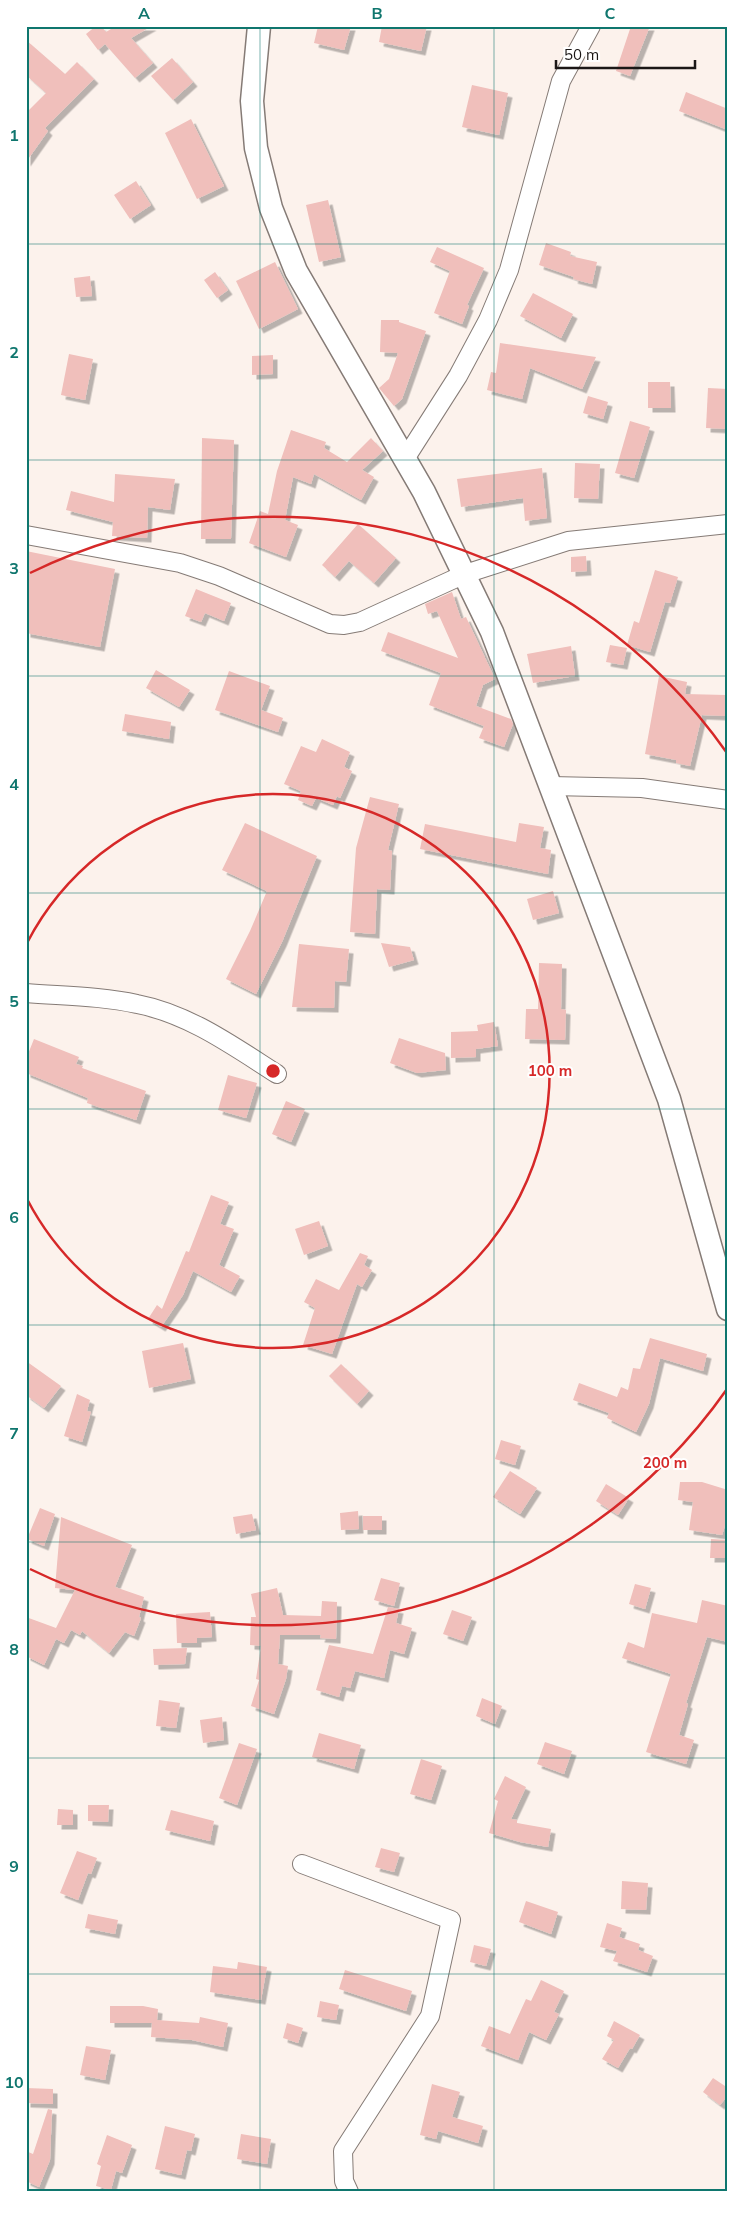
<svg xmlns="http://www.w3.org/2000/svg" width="754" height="2218" viewBox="0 0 754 2218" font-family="Mulish,sans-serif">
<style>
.building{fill:#f0bfbb;filter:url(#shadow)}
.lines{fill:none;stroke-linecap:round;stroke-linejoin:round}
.minor-casing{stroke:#857b76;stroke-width:20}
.tertiary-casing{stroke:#857b76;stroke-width:25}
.minor{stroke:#fff;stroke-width:18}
.tertiary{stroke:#fff;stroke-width:22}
.grid{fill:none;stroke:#0f766e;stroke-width:1;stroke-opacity:0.55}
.ring{fill:none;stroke:#d62828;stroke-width:2.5}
.centre{fill:#d62828;stroke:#fff;stroke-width:2.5}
.ring-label{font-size:15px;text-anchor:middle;font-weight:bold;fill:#d62828;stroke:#fff;stroke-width:4;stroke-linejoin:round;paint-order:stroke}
.neatline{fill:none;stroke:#0f766e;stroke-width:2}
.grid-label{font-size:16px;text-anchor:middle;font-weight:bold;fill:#0f766e}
</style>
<defs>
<filter id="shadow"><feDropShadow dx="4.5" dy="4.5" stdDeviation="0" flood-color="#0004"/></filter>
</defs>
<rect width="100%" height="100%" fill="#fcf2ec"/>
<g class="building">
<path d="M96,26h5l5,6 10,-6h36l-21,12 22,25 -18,15 -30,-34 -7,6 -12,-16z"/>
<path d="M318,26h33l-7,24 -30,-7z"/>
<path d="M382,26h45l-6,25 -42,-9z"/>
<path d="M631,26h19l-20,50 -14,-5z"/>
<path d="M26,40l39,34 12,-12 17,17 -49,49 3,3 -22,31v-49l20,-20 -20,-18z"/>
<path d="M172,58l21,24 -20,18 -22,-24z"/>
<path d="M472,85l36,8 -9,42 -37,-8z"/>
<path d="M686,92l42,17v21l-49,-19z"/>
<path d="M191,119l33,67 -27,13 -32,-66z"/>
<path d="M136,181l15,24 -21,14 -16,-24z"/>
<path d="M328,200l13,57 -22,5 -13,-57z"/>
<path d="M546,243l25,9 -1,4 27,6 -5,22 -19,-5 1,-2 -35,-12z"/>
<path d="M437,247l47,21 -17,37 2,1 -7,18 -28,-11 16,-42 -20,-9z"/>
<path d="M275,262l23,47 -39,20 -23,-48z"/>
<path d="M215,272l13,18 -11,8 -13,-18z"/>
<path d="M90,276l2,20 -16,1 -2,-19z"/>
<path d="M533,293l40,21 -12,24 -41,-22z"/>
<path d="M381,320h18v2l27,9 -24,68 -8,7 -15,-18 10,-9 9,-26 -18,-1z"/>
<path d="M500,343l96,14 -14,32 -52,-21 -8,31 -35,-9 4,-18 5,1z"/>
<path d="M69,354l24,5 -8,41 -24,-5z"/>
<path d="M273,355v19l-21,1v-19z"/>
<path d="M648,382h22l1,26h-23z"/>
<path d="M708,388l20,1v40l-22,-1z"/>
<path d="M588,396l20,6 -5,17 -20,-6z"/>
<path d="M630,421l20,6 -16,51 -19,-5z"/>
<path d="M291,430l35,12 -2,6 23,14 24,-24 12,13 -21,19 12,7 -13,23 -47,-26 -3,10 -18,-7 -8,43 13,5 -12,32 -37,-14 11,-32 8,3 9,-43z"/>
<path d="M202,438l32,2 -3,99h-30z"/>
<path d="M575,463l25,1 -2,35 -24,-1z"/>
<path d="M542,468l5,50 -22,3 -2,-23 -62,9 -4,-28z"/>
<path d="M115,474l60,5 -5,31 -22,-3 -1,31 -35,-2 1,-14 -47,-12 5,-19 43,11z"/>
<path d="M358,524l38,34 -22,25 -25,-22 -14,16 -13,-12z"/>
<path d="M26,551l89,18 -15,78 -74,-14z"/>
<path d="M586,556l1,15 -16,1v-15z"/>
<path d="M655,570l23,7 -8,26 -5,-1 -15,50 -23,-7 7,-24 5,2z"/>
<path d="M196,589l35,14 -7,18 -19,-8 -4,9 -16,-6z"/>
<path d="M452,592l9,27 5,-2 29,62 -12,6 -7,21 35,13 2,5 -9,23 -25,-9 5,-12 -55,-21 12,-32 -60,-22 7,-19 70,26 -21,-47 -9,3 -3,-10z"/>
<path d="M610,645l17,3 -4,17 -17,-3z"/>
<path d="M571,646l4,30 -42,7 -6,-29z"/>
<path d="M156,670l34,20 -11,17 -33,-19z"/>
<path d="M229,671l41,15 -9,24 22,8 -5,14 -63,-22z"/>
<path d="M659,676l28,6 -2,12 41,1 -1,21 -23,-1 -12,51 -14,-3v-3l-31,-6z"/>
<path d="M125,714l46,8 -2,17 -47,-8z"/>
<path d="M322,739l28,13 -6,15 8,4 -12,27 -3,-2 -4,9 -17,-7 -4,8 -14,-6 3,-9 -17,-7 17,-38 15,6z"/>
<path d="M370,797l29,7 -11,46 4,1 -2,39 -13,-1 -2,45 -25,-2 6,-84z"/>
<path d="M245,823l72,33 -35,86 -26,52 -30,-15 24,-48 17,-40 -45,-21z"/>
<path d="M519,823l25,4 -4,21 11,2 -3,24 -128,-25 5,-25 91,18z"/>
<path d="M553,891l6,22 -26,7 -6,-21z"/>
<path d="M381,943l29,4 4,13 -25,7z"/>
<path d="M299,944l50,5 -3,33 -11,-1 -1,27 -42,-1z"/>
<path d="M539,963l23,1 -1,45 5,1 -1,30 -40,-1 1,-30h12z"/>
<path d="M494,1022l4,24 -22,3v8l-25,1v-26l27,-1 -1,-6z"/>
<path d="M399,1038l46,15 1,17 -29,3 -27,-10z"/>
<path d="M34,1039l45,18 -3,7 7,2 -1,2 64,23 -10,29 -49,-17 1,-5 -62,-25v-14z"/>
<path d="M228,1075l29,8 -11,35 -28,-8z"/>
<path d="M286,1101l19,8 -14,33 -19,-8z"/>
<path d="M211,1195l18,7 -9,22 14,5 -15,36 21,11 -9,16 -38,-21 -10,24 -22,32 -13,-8 9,-14 5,4 24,-58 3,1z"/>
<path d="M319,1221l9,25 -24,9 -9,-26z"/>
<path d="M360,1253l8,3 -4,9 8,5 -10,17 -5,-3 -25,70 -29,-9 12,-37 -11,-6 12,-23 23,11z"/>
<path d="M650,1338l57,16 -4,17 -43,-13 -11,46 -13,28 -29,-14 2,-5 -36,-13 6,-17 38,14 4,-10 7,3 5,-22 7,1z"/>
<path d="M183,1343l8,36 -42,9 -7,-37z"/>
<path d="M26,1361l35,25 -17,22 -18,-13z"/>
<path d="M341,1364l28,27 -12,13 -28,-28z"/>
<path d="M77,1394l13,6 -3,11 4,1 -9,30 -18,-6z"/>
<path d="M501,1440l20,6 -6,19 -20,-6z"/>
<path d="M510,1471l27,17 -17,26 -27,-17z"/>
<path d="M680,1482h22l26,8v26l-6,19 -33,-5 4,-28 -15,-2z"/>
<path d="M606,1484l23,14 -11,17 -22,-14z"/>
<path d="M40,1508l15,6 -11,32 -17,-7z"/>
<path d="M358,1511l1,18 -18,1 -1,-17z"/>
<path d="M252,1514l4,16 -20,4 -3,-17z"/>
<rect x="363" y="1516" width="19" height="14"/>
<path d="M61,1517l71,28 -17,42 29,10 -5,20 2,1 -7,18 -9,-4 -16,21 -27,-22 -2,4 -9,-5 -7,13 -8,-4 -12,26 -18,-9v-39l30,11 19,-38 -20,-2z"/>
<path d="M711,1539l17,1v18h-18z"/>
<path d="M381,1578l19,5 -6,23 -20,-6z"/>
<path d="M635,1584l16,4 -6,21 -16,-5z"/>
<path d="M277,1588l6,27 38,1 1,-15 15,1 -1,37 -16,-1 1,-3h-41l-2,29 10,2 -2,13 -12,35 -23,-8 8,-26 -3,-1 5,-33 -11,-1 1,-28h5l-5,-23z"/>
<path d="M702,1600l26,6v36l-21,-5 -21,66 2,1 -9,31 15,5 -8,24 -40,-12 25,-78 -49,-16 6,-16 16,6 8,-35 45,10z"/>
<path d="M388,1607l11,2 -3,14 16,5 -8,26 -14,-4 -6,28 -29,-7 -5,17 -8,-2 -3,11 -23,-7 13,-45 44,9z"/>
<path d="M452,1610l20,7 -9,24 -20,-7z"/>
<path d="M210,1612l2,25 -15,1v5h-20l-1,-29z"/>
<path d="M187,1648l-2,16 -31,1 -1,-16z"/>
<path d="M482,1698l20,8 -7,18 -19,-8z"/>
<path d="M159,1700l21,3 -4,25 -20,-2z"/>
<path d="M222,1717l2,23 -21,3 -3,-23z"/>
<path d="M319,1733l42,12 -7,24 -42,-12z"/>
<path d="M545,1742l27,9 -8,23 -27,-10z"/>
<path d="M239,1743l18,6 -20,56 -18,-7z"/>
<path d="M421,1759l21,7 -11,34 -21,-6z"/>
<path d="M505,1776l21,11 -15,32 6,1v3l34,6 -3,18 -28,-5 -31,-9 9,-32 -4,-2z"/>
<path d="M88,1805h21l-1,17 -20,-1z"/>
<path d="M58,1809l15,1v15h-16z"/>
<path d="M171,1810l43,11 -4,20 -45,-11z"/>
<path d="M381,1848l19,5 -6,19 -19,-5z"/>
<path d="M77,1851l20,7 -6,16 -3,-1 -10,27 -18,-7z"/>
<path d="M622,1881l26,2 -2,27 -25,-1z"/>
<path d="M526,1901l32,11 -7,22 -32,-12z"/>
<path d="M88,1914l30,6 -3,14 -30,-6z"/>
<path d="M607,1923l15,5 -3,9 21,7 -2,6 15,6 -6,16 -34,-11 4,-10 -17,-4z"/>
<path d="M474,1945l17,4 -5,17 -16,-4z"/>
<path d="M238,1962l29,5 -6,33 -51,-8 3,-26 24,3z"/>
<path d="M345,1970l67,21 -6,20 -67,-22z"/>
<path d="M541,1980l23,11 -10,21 5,2 -13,26 -17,-8 -11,28 -37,-14 8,-20 21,8 16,-35 5,2z"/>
<path d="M320,2001l19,4 -3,15 -19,-3z"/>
<path d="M110,2006h33l15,3 -1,11 42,3 1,-6 28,6 -5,24 -31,-7 -41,-3 1,-14h-42z"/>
<path d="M614,2021l26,14 -8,14 -2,-1 -12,20 -16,-9 12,-19 -7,-4z"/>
<path d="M287,2023l16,5 -5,15 -15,-5z"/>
<path d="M86,2046l25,4 -6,30 -25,-5z"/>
<path d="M713,2078l15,10v7l-8,10 -17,-13z"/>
<path d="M432,2084l28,8 -8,25 31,9 -5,17 -40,-12 -2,8 -16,-4z"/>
<path d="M26,2088l27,1v15l-27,-1z"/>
<path d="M48,2109l4,1 -2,50 -11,27 -13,-6v-30l7,3z"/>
<path d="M165,2126l30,8 -4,17 -4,-1 -6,25 -26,-6z"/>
<path d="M241,2134l30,5 -4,25 -30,-5z"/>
<path d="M107,2135l25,10 -10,28 -6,-2 -5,19 -15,-4 5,-20 -4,-2z"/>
</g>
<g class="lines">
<defs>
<g id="minor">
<path d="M405,459l53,-83 30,-56 21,-50 52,-189 30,-55"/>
<path d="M26,535l154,28 39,13 111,48 14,1 16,-3 105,-48 103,-33 160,-17"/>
<path d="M551,786l91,2 86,12"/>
<path d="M26,993c37,3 75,3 111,11 52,10 96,42 140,70"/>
<path d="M302,1864l149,56 -21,96 -87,135 1,30 5,11"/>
</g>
<path id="tertiary" d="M259,26l-7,75 4,47 15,60 25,63 128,221 68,140 177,467 59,210"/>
</defs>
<use href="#minor" class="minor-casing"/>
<use href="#tertiary" class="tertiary-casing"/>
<use href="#minor" class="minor"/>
<use href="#tertiary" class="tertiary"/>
</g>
<path class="grid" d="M260,26v2166M494,26v2166M26,244h702M26,460h702M26,676h702M26,893h702M26,1109h702M26,1325h702M26,1542h702M26,1758h702M26,1974h702"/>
<g class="ring">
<path d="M27 943A277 277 0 1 1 27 1199"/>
<path d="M727 1389A554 554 0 0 1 30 1569M30 573A554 554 0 0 1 727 753"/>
</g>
<circle cx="273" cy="1071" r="8" class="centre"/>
<g class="ring-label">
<text x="550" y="1076">100 m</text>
<text x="665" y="1468">200 m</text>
</g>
<rect width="754" height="2218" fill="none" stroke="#ffffff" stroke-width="55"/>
<path d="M556 60v8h139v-8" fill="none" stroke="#1b1716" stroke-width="2.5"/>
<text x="564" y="60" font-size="15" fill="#1b1716" stroke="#ffffff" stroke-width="4" paint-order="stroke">50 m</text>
<rect x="28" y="28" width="698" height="2162" class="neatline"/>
<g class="grid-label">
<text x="144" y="19">A</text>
<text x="377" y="19">B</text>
<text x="610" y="19">C</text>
<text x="14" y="141">1</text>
<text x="14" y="358">2</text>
<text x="14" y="574">3</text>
<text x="14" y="790">4</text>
<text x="14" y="1007">5</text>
<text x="14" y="1223">6</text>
<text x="14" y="1439">7</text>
<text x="14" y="1655">8</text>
<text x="14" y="1872">9</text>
<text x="14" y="2088">10</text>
</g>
</svg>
